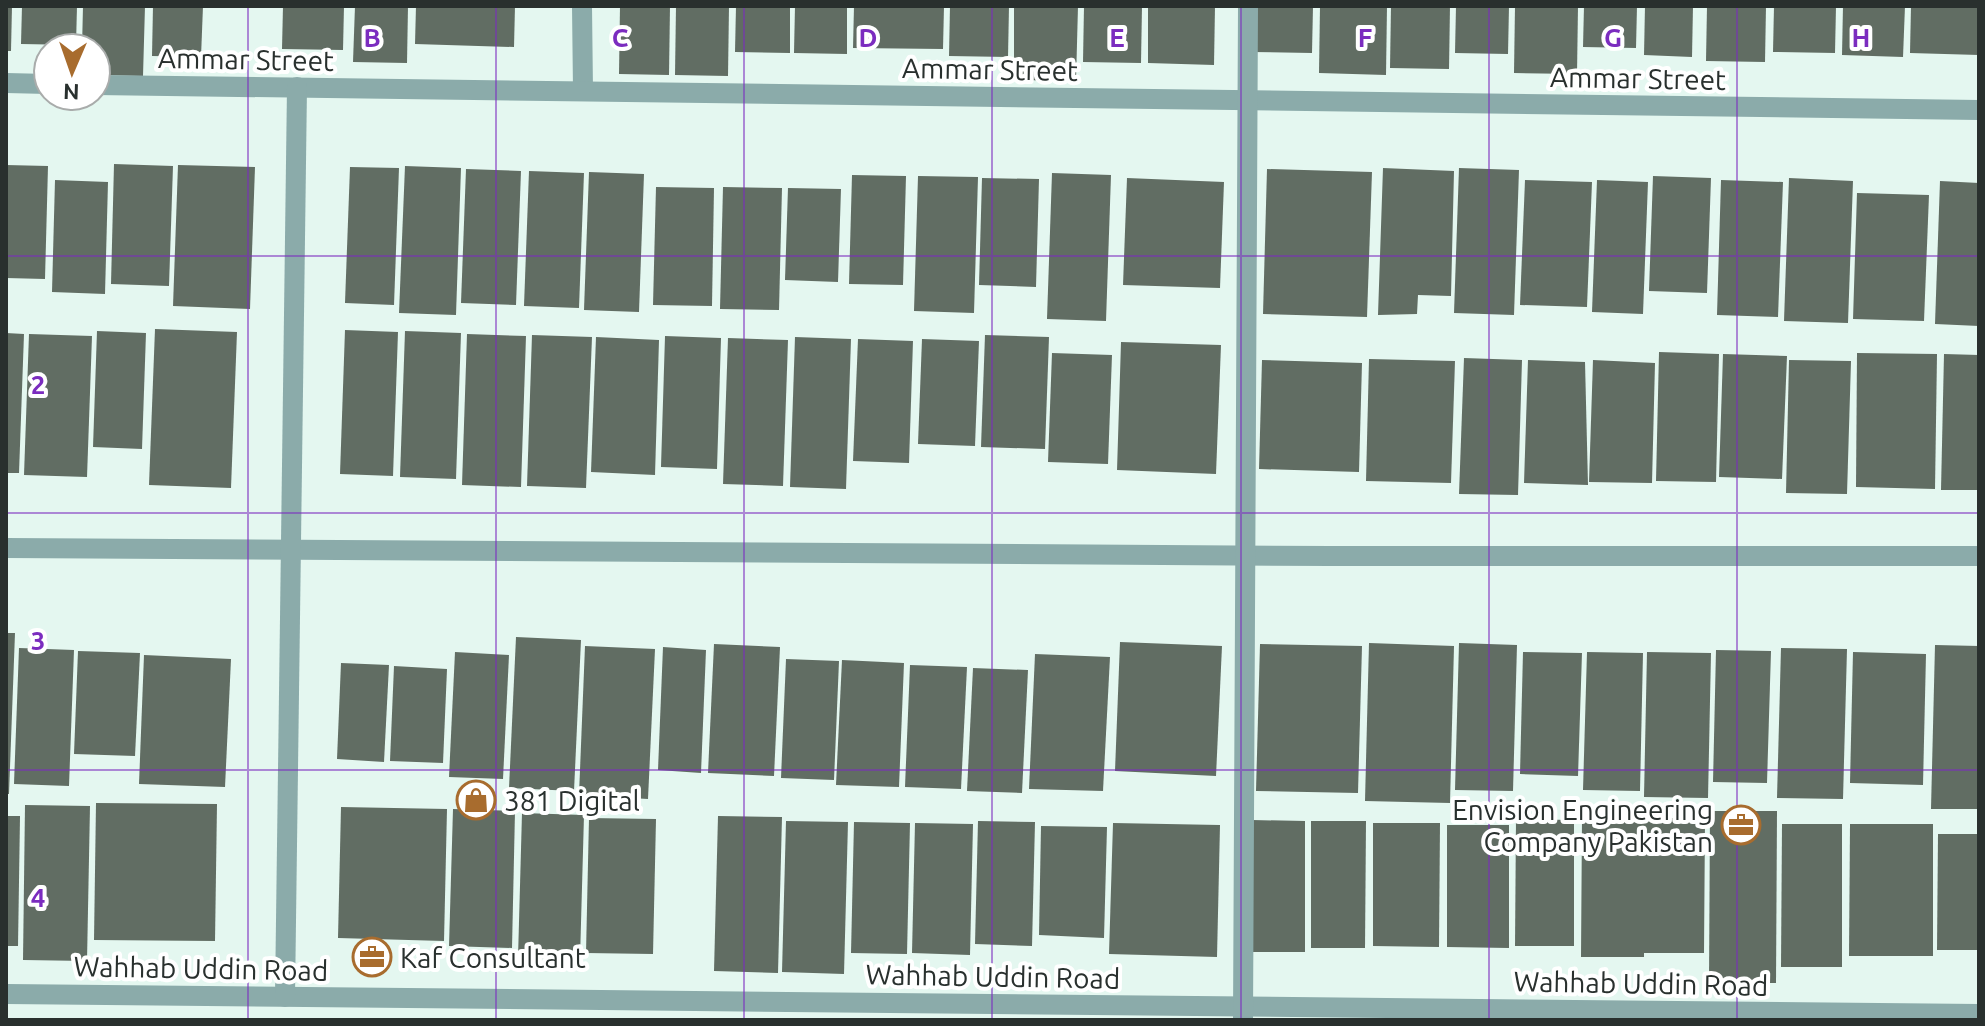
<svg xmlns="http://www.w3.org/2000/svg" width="1985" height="1026" viewBox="0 0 1985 1026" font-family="Ubuntu,sans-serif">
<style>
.building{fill:#616d63}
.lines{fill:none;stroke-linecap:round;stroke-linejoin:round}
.minor{stroke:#8babaa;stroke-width:20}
.grid{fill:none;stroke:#7b2cbf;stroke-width:2;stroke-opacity:0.55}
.labels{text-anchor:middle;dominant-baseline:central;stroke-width:8;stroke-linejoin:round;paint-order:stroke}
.street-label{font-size:28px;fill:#29302e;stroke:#fff}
.poi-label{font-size:28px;fill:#29302e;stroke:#fff;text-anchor:start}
.grid-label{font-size:26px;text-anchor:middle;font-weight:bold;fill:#7b2cbf;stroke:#fff;stroke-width:8;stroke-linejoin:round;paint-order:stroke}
</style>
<rect width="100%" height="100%" fill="#e4f7f0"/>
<g class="building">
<path d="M6,6h6l-1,45h-5z"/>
<path d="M22,6h55l-1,39 -55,-1z"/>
<path d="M83,6h62l-2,70 -47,-1v-27h-14z"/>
<path d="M153,6h50l-2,51 -49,-1z"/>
<path d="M283,6h61l-1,44 -61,-1z"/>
<path d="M355,6h53l-1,57 -54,-1z"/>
<path d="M416,6h99l-1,41 -99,-3z"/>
<path d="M620,6h50l-1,69 -50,-1z"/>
<path d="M676,6h53l-1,70 -53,-1z"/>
<path d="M736,6h54v47l-55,-1z"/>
<path d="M795,6h52v48l-53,-1z"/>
<path d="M854,6h90l-1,43 -90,-1z"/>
<path d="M950,6h59l-1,51 -59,-1z"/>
<path d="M1014,6h64l-2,75 -62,-1z"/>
<path d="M1084,6h58l-1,57 -58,-1z"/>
<path d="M1148,6h67l-1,59 -66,-2z"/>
<path d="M1253,6h60l-1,47 -60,-1z"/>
<path d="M1320,6h67l-1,69 -67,-2z"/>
<path d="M1391,6h59l-1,63 -59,-1z"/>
<path d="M1456,6h53l-1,48 -53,-1z"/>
<path d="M1515,6h63l-1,68 -63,-1z"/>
<path d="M1584,6h53l-1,42 -53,-1z"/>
<path d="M1645,6h48l-1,51 -48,-2z"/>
<path d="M1707,6h59l-1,56 -59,-1z"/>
<path d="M1774,6h62l-1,47 -62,-1z"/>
<path d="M1843,6h62l-2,51 -61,-2z"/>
<path d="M1911,6h68v49l-69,-2z"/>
<path d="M114,164l59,2 -4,120 -58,-2z"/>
<path d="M6,165l42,1 -3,113 -39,-1z"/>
<path d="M178,165l77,2 -5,142 -77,-3z"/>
<path d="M405,166l56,2 -5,147 -57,-2z"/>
<path d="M350,167l49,1 -5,137 -49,-2z"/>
<path d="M1383,168l71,3 -3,125 -33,-1 -1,19 -39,1z"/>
<path d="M1459,168l60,2 -5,145 -60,-2z"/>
<path d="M466,169l55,2 -5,134 -55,-2z"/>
<path d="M1267,169l105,3 -5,145 -104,-3z"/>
<path d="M529,171l55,2 -5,135 -55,-2z"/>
<path d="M589,172l55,2 -5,138 -55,-2z"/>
<path d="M1052,173l59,2 -5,146 -59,-2z"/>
<path d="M852,175l54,1 -3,109 -54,-1z"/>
<path d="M918,176l60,1 -4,136 -60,-2z"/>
<path d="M1653,176l58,2 -4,115 -58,-2z"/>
<path d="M982,178l57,1 -3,108 -57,-2z"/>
<path d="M1127,178l97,4 -4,106 -97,-3z"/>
<path d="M1789,178l64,3 -5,142 -64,-2z"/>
<path d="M55,180l53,2 -3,112 -53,-2z"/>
<path d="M1525,180l67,2 -5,125 -67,-2z"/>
<path d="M1597,180l51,2 -5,132 -51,-2z"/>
<path d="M1721,180l62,2 -5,135 -61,-2z"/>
<path d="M1940,181l39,2v143l-44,-2z"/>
<path d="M656,187l58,1 -2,118 -59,-1z"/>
<path d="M723,187l59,1 -3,122 -59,-1z"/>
<path d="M788,188l53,1 -3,93 -53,-2z"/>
<path d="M1857,193l72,2 -5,126 -71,-2z"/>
<path d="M155,329l82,3 -6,156 -82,-3z"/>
<path d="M345,330l53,2 -5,144 -53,-2z"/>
<path d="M97,331l49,2 -4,116 -49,-2z"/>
<path d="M405,331l56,2 -5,146 -56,-2z"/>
<path d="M6,333l18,1 -5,139h-13z"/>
<path d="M29,334l63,2 -5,141 -63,-2z"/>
<path d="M467,334l59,2 -5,151 -59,-2z"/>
<path d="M532,335l60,2 -6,151 -59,-2z"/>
<path d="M985,335l64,2 -4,112 -64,-2z"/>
<path d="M665,336l56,2 -4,131 -56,-2z"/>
<path d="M596,337l63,3 -4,135 -64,-3z"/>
<path d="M795,337l56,2 -5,150 -56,-2z"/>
<path d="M728,338l60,2 -5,146 -60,-2z"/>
<path d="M858,339l55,2 -4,122 -56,-2z"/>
<path d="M922,339l57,2 -4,105 -57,-2z"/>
<path d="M1121,342l100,3 -5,129 -99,-4z"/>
<path d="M1659,352l60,2 -3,128 -60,-1z"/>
<path d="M1052,353l60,2 -4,109 -60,-2z"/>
<path d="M1857,353l80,1 -2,135 -79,-2z"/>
<path d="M1723,354l64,2 -5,123 -63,-2z"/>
<path d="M1944,354l35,1v135h-38z"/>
<path d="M1464,358l58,2 -4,135 -59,-1z"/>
<path d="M1369,359l86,2 -4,122 -85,-2z"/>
<path d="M1262,360l100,3 -3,109 -100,-3z"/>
<path d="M1528,360l57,2 3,123 -64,-2z"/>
<path d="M1593,360l62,3 -3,120 -63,-1z"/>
<path d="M1789,360l62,1 -4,133 -61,-1z"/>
<path d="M6,633h9l-6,161h-3z"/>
<path d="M516,637l65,3 -7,151 -65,-3z"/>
<path d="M1120,642l102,4 -6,130 -101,-5z"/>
<path d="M1369,643l85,3 -4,157 -85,-2z"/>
<path d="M1459,643l58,2 -4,146 -58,-1z"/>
<path d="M714,644l66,3 -6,129 -66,-3z"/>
<path d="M1260,644l102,2 -4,147 -102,-2z"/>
<path d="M1935,645l44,1v163h-48z"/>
<path d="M585,646l70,3 -7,150 -69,-4z"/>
<path d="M663,647l43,3 -5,123 -43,-3z"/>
<path d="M19,648l55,2 -5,136 -55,-2z"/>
<path d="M1781,648l66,1 -4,150 -66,-1z"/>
<path d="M1716,650l55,1 -4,132 -54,-1z"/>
<path d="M78,651l62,2 -5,103 -61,-2z"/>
<path d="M455,652l54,3 -6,124 -54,-2z"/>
<path d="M1523,652l59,1 -4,123 -58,-2z"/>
<path d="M1587,652l56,1 -3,138 -57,-1z"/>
<path d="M1647,652l64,1 -3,145 -64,-1z"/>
<path d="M1853,652l73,2 -3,131 -73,-2z"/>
<path d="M1035,654l75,3 -7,134 -74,-2z"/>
<path d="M144,655l87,4 -6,128 -86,-3z"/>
<path d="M786,659l53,2 -5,119 -53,-2z"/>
<path d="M842,660l62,3 -5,124 -63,-2z"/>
<path d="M341,663l48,2 -5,97 -47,-3z"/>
<path d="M910,665l57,2 -6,122 -56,-2z"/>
<path d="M394,666l53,3 -4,94 -53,-2z"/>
<path d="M973,668l55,2 -6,123 -55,-2z"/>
<path d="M96,803l121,1 -2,137 -121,-1z"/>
<path d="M25,805l65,1 -3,155 -64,-1z"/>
<path d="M341,807l106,2 -3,132 -106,-3z"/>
<path d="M453,809l62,2 -3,137 -63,-2z"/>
<path d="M1710,811h67l-1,172h-67z"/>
<path d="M522,813l62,2 -4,144 -62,-1z"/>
<path d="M6,816h14l-2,130h-12z"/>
<path d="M718,816l64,1 -4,156 -64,-2z"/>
<path d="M589,818l67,1 -3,135 -67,-1z"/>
<path d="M1582,818h123l-1,135h-60v4h-63z"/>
<path d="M1516,819l58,1v126h-59z"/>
<path d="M1252,820l53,1v131h-54z"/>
<path d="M786,821l62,1 -4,152 -62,-2z"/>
<path d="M978,821l57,1 -3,124 -57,-2z"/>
<path d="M1311,821h55l-1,127h-54z"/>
<path d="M854,822l56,1 -3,131 -56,-1z"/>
<path d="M915,823l58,1 -3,131 -58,-2z"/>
<path d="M1113,823l107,2 -3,132 -108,-3z"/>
<path d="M1373,823h67l-1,124 -66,-1z"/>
<path d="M1782,824h60v143h-61z"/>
<path d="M1850,824h83v132h-84z"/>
<path d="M1447,825h62v123l-62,-1z"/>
<path d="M1041,826l66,1 -3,111 -65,-3z"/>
<path d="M1938,834h41v116h-42z"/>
</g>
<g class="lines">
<g class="minor">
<path d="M582,6l1,85"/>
<path d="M6,83l42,1"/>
<path d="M96,85l1883,25"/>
<path d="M6,548l1325,8h648"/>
<path d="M6,994l1973,20"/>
<path d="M285,997l12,-910"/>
<path d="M1243,1020l5,-1014"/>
</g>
</g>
<path class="grid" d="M248,6v1014M496,6v1014M744,6v1014M992,6v1014M1241,6v1014M1489,6v1014M1737,6v1014M6,256h1973M6,513h1973M6,770h1973"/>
<defs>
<symbol id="shop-ring" viewBox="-11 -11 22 22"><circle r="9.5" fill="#fff" stroke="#a86c2e" stroke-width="1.5"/><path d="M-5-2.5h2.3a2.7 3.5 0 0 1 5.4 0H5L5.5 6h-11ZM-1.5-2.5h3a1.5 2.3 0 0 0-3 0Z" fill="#a86c2e"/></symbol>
<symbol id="office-ring" viewBox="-11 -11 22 22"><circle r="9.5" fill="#fff" stroke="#a86c2e" stroke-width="1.5"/><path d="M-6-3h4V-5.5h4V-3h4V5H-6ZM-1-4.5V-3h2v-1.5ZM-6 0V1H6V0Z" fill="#a86c2e"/></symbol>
</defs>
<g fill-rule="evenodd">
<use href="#shop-ring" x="454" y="778" width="44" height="44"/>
<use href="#office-ring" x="1719" y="803" width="44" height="44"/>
<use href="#office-ring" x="350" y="935" width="44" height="44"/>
</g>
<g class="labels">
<g class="street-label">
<text transform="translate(246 59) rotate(1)">Ammar Street</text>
<text transform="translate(990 69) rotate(1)">Ammar Street</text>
<text transform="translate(1638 78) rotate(1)">Ammar Street</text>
<text transform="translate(201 968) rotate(1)">Wahhab Uddin Road</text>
<text transform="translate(993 976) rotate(1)">Wahhab Uddin Road</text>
<text transform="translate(1641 983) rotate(1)">Wahhab Uddin Road</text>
</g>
<g class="poi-label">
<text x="504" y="800">381 Digital</text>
<text x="1713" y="809" text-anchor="end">Envision Engineering<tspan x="1713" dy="32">Company Pakistan</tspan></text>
<text x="400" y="957">Kaf Consultant</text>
</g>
</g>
<g class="grid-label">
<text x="372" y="47">B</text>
<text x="620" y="47">C</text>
<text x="868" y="47">D</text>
<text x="1117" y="47">E</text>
<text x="1365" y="47">F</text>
<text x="1613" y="47">G</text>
<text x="1861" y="47">H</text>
<text x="38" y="394">2</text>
<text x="38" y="650">3</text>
<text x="38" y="907">4</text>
</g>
<rect width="1985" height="1026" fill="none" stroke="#29302e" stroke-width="16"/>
<g transform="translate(72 72) rotate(182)"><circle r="38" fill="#ffffff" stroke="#a9acab" stroke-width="2"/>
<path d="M0-6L14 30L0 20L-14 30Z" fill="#a86c2e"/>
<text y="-12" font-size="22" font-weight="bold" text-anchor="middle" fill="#29302e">N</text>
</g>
</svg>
